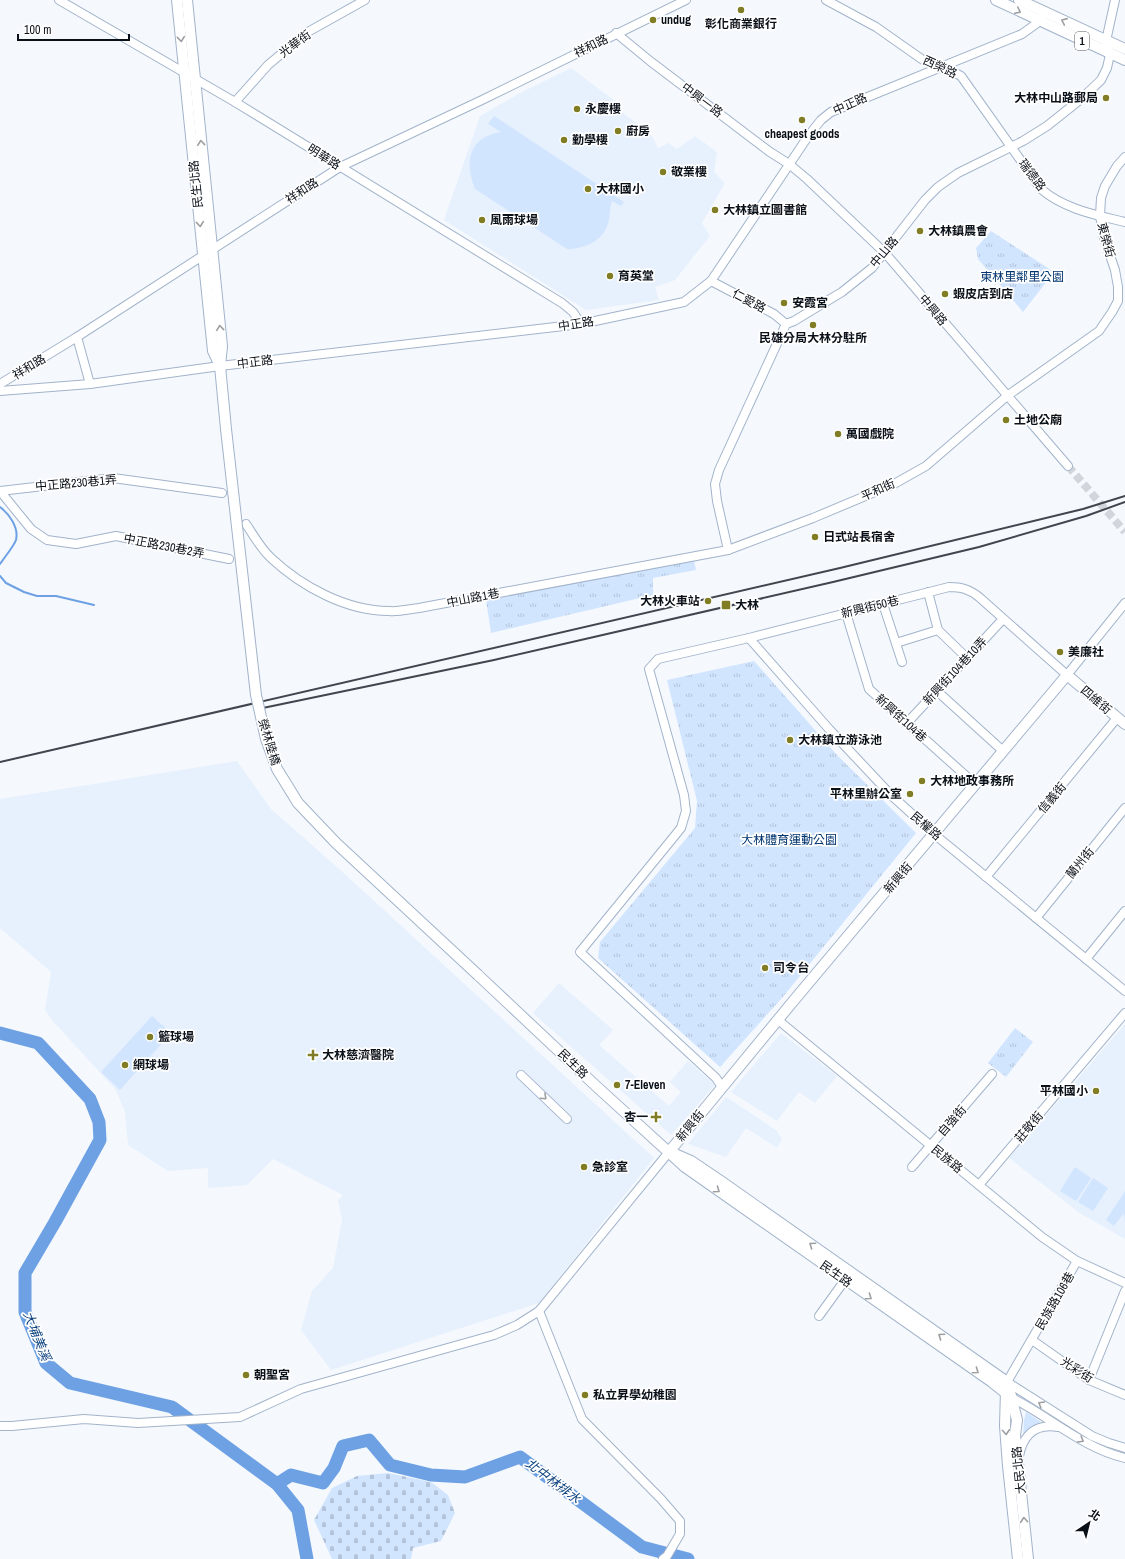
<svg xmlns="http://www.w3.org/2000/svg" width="1125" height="1559" viewBox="0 0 1125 1559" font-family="'Archivo Narrow','Noto Sans TC',sans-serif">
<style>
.built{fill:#e7f0fd}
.grass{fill:#d2e5fe}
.cemetery{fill:url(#cemetery-stones)}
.park{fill:url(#park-tufts)}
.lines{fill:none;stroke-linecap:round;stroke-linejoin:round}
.stream{stroke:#6da1e4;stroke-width:2}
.river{stroke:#6da1e4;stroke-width:13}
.minor-tunnel{stroke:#d2d6dc;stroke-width:8;stroke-dasharray:8 4;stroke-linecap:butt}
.minor-casing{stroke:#a2b3ca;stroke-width:10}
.major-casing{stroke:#a2b3ca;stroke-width:12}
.minor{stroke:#fff;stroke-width:8}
.major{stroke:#fff;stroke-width:10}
.rail{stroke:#41464e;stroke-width:2}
.major-bridge-casing{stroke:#a2b3ca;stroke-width:12;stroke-linecap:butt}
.major-bridge{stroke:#fff;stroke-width:10}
.oneway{stroke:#9d9fa3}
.poi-dot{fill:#817d25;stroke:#fff;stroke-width:1.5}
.labels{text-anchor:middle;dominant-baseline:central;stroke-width:3.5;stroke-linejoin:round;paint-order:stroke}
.shield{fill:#fff;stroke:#54585d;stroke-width:1}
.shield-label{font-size:11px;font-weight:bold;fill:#0a1018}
.poi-label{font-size:12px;font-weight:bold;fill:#0a1018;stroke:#fff;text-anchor:start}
.street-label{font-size:12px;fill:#0a1018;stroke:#fff}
.park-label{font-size:12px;fill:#003570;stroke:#fff}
.water-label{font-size:13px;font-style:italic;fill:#0f4480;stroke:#fff}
</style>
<defs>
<pattern id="cemetery-stones" width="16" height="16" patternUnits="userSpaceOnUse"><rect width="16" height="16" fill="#d2e5fe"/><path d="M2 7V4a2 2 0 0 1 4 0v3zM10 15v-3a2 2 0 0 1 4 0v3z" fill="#b3c3d9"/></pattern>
<pattern id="park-tufts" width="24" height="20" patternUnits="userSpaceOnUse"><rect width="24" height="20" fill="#d2e5fe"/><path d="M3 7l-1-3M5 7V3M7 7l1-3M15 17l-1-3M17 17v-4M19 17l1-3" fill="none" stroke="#b3c3d9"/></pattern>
</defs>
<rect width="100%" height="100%" fill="#f5f9fe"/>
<g class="built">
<path d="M571,68l49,37 -2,4 34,27 6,12 10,-5 9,6 18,-13 22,16 -3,20 11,11 -23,40 8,13 -35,44 -20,7 4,13 -73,10 -142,-90 36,-104 40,-23z"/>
<path d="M237,761l34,48 77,68 306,281 -115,145 -208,67 -30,-40 11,-39 21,-23 9,-48 -4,-20 5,-5 -70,-36 -26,26 -39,3v-20l-40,3 -40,-26 -3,-33 -9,-22 -64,-70 -7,-10 6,-38 -51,-44v-129z"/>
<path d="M559,983l54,47 -14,15 70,61 12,-14 -11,-10 18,-21 27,24 -44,50 -138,-122z"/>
<path d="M1125,1024v215l-44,-25 -72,-56z"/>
<path d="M781,1033l56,43 -22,27 -16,-11 -22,29 -46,-29z"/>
<path d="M726,1097l50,33 6,9 -5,9 -31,-20 -20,29 -38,-13z"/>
</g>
<g class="grass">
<path d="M494,116l130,86 -3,4 -9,-5c-2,6 -2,12 -3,19 -4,20 -23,29 -42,29l-92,-60c-11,-27 -6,-52 26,-57l-13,-8z"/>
<path d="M152,1016l19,17 -51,57 -19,-18z"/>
<path d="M1075,1167l16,11 -15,23 -16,-10z"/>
<path d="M1093,1178l15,10 -15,23 -15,-9z"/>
<path d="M1125,1191v32l-1,-10 -10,13 -8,-6z"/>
<path d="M1026,1412l15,10 -4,2 -14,11 1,-15z"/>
</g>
<path class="cemetery" d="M388,1473l43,9 17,13 7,18 -14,28 -28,7 -2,11h-79l-18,-39 18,-32 25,-12z"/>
<g class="park">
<path d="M991,231l63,41 -31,40 -45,-53 -2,-11z"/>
<path d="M694,560l2,10 -43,8v17l-162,38 -5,-33z"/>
<path d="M754,661l84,95 78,77 -134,165 -62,69 -122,-109 2,-16 95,-114 2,-27 -30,-121z"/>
<path d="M1015,1028l18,14 -27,35 -18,-14z"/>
</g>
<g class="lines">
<g class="stream">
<path d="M0,507c9,7 19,20 16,33 -2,6 -12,18 -16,24"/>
<path d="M0,576l6,7 18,9 13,4h19l38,9"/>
</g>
<g class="river">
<path d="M0,1033l38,10 52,56 9,23 1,18 -45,82 -30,51v39l21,51 24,20 102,24 105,77 21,26 9,49"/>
<path d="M277,1484l14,-9 32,8 11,-15 9,-22 26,-6 21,25 41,10 34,2 55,-20 122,90 46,12"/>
</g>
<path class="minor-tunnel" d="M1068,466l57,66"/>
<defs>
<g id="minor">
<path d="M59,0l176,102 327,201 11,9 8,12"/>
<path d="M826,0l50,27 47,33 19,6 19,10 80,113c23,20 55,26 84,33"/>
<path d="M616,33l34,28 120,91 19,12 18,15 78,74 183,213"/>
<path d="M235,102l33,-37 38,-32 59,-33"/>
<path d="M711,281l63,33 12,10"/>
<path d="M77,337l13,47"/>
<path d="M0,384l77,-47 263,-170 142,-67 204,-100"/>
<path d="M0,391l90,-7 130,-18 361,-42 103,-22 27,-21 98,-146 12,-15 10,-8 191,-78 18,-13 2,-4"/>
<path d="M0,491l31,38 16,11 29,4 40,-8 113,23"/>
<path d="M0,491l113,-13 109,15"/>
<path d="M246,524c8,12 15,25 25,34 31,29 76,53 118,53 10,1 21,-2 30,-3l309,-58 85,-32 81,-34 32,-18 81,-70 92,-65 13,-19 6,-11v-14l-3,-17 -11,-32 -4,-22 1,-18 4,-12 12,-20 8,-9"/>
<path d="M728,550l-11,-49 -2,-17 4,-14 67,-146 8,-3 48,-29 30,-24 53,-68 13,-13 20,-14 65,-32 24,-15 34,-27 20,-19 6,-12 3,-14 -4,-13 9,-41"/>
<path d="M928,592l10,38 29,28"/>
<path d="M883,604l19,58"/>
<path d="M846,613l23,76 106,95"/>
<path d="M749,638l80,91 62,66 43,39 191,157"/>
<path d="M896,643l42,-13"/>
<path d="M937,691l66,60"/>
<path d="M907,723l96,-104"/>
<path d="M986,877l131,-159"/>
<path d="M1036,918l89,-110"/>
<path d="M1086,959l39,-48"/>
<path d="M778,1020l264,217 35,24 48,22"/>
<path d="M521,1075l46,44"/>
<path d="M722,1087l-6,-9 -136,-126 101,-124 5,-17 -2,-16 -35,-126 9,-10 91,-21 200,-51c12,0 20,2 30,10l88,78 58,-72"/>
<path d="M912,1167l80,-93"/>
<path d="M979,1185l146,-172"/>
<path d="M1077,1261l-70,121 85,54 17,7 16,5"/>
<path d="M539,1311l43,108 79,80 19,22v13l-13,22 -4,3"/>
<path d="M819,1316l26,-36"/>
<path d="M1032,1340l57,40 36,15"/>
<path d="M1089,1380l36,-89"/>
<path d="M1012,1398c38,19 71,50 113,60"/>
<path d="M0,1426h12l72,-7 54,4 102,-6 61,-28 193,-54 23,-10 22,-14 130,-159"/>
<path d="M1019,1456c4,-21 17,-33 39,-29"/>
</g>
<g id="major">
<path d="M177,0l36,351 7,15"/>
<path d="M187,0l35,346 -2,20 6,63"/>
<path d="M996,0l129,60"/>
<path d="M1019,0l106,49"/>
<path d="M478,975l118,111 89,81 307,215 20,16"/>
<path d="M669,1152l126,-153 272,-324 58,49"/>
<path d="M675,1154l16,7 31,21 285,200"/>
<path d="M1006,1390l-1,36 3,40 10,93"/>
<path d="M1010,1392l7,28 -2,15 13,124"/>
</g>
</defs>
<use href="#minor" class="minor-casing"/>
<use href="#major" class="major-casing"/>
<use href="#minor" class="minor"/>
<use href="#major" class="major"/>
<g class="rail">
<path d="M258,709l236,-49 339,-78 146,-35 107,-31 39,-14"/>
<path d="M0,762l840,-194 243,-59 42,-13"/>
</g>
<defs>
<path id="major-bridge" d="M226,429l30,266 10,44 11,30 21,34 38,40 142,132"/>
</defs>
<use href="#major-bridge" class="major-bridge-casing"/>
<use href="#major-bridge" class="major-bridge"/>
</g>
<defs><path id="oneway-chevron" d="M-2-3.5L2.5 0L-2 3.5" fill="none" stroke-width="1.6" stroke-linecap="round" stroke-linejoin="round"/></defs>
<g class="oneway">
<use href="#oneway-chevron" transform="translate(1018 11) rotate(26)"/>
<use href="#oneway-chevron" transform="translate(1064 21) rotate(-156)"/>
<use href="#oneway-chevron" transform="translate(181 39) rotate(84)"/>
<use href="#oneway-chevron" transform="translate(201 143) rotate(-96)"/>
<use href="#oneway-chevron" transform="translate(200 224) rotate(84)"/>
<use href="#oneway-chevron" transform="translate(220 328) rotate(-96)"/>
<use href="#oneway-chevron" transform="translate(544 1097) rotate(43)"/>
<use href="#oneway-chevron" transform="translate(717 1190) rotate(35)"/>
<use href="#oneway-chevron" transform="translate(812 1245) rotate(-145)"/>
<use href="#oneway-chevron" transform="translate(869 1297) rotate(35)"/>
<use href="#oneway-chevron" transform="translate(941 1336) rotate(-145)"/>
<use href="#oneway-chevron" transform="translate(976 1371) rotate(35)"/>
<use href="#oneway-chevron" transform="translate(1041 1404) rotate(-149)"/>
<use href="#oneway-chevron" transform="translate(1006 1432) rotate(86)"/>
<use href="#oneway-chevron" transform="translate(1081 1440) rotate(31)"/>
<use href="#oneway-chevron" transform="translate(1024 1520) rotate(-95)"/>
</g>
<g class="poi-dot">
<circle cx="741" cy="10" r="4"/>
<circle cx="653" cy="20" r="4"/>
<circle cx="1106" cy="98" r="4"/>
<circle cx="577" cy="109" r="4"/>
<circle cx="802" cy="120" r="4"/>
<circle cx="618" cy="131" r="4"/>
<circle cx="564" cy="140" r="4"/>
<circle cx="663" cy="172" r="4"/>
<circle cx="588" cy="189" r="4"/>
<circle cx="715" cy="210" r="4"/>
<circle cx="482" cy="220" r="4"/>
<circle cx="920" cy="231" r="4"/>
<circle cx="610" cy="276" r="4"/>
<circle cx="945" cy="294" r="4"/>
<circle cx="784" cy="303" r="4"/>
<circle cx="813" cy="325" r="4"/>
<circle cx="1006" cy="420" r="4"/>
<circle cx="838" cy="434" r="4"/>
<circle cx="815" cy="537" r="4"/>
<circle cx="708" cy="601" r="4"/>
<rect x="721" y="600" width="10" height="10" rx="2"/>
<circle cx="1060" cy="652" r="4"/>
<circle cx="790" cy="740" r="4"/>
<circle cx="922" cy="781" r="4"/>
<circle cx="910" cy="794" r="4"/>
<circle cx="765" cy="968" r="4"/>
<circle cx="150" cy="1037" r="4"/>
<path d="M311 1049h4v4h4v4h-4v4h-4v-4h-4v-4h4z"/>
<circle cx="125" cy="1065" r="4"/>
<circle cx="617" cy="1085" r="4"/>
<circle cx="1096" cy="1091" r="4"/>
<path d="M654 1111h4v4h4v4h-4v4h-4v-4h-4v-4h4z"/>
<circle cx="584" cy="1167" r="4"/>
<circle cx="246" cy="1375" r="4"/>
<circle cx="585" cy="1395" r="4"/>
</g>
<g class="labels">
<rect class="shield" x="1075" y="32" width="14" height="18" rx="3"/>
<g class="shield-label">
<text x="1082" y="41">1</text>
</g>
<g class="poi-label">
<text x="661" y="20">undug</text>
<text x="741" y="24" text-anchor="middle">彰化商業銀行</text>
<text x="1098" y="98" text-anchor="end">大林中山路郵局</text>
<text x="585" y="109">永慶樓</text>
<text x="626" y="131">廚房</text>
<text x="802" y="134" text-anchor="middle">cheapest goods</text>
<text x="572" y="140">勤學樓</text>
<text x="671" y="172">敬業樓</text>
<text x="596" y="189">大林國小</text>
<text x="723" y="210">大林鎮立圖書館</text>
<text x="490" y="220">風雨球場</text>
<text x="928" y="231">大林鎮農會</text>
<text x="618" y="276">育英堂</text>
<text x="953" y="294">蝦皮店到店</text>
<text x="792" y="303">安霞宮</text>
<text x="813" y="338" text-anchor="middle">民雄分局大林分駐所</text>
<text x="1014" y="420">土地公廟</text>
<text x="846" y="434">萬國戲院</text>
<text x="823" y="537">日式站長宿舍</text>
<text x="700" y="601" text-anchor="end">大林火車站</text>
<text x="735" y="605">大林</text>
<text x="1068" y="652">美廉社</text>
<text x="798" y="740">大林鎮立游泳池</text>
<text x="930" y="781">大林地政事務所</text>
<text x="902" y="794" text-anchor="end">平林里辦公室</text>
<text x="773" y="968">司令台</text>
<text x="158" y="1037">籃球場</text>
<text x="322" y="1055">大林慈濟醫院</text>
<text x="133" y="1065">網球場</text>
<text x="625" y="1085">7-Eleven</text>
<text x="1088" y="1091" text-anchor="end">平林國小</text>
<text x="648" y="1117" text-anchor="end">杏一</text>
<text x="592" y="1167">急診室</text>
<text x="254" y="1375">朝聖宮</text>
<text x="593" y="1395">私立昇學幼稚園</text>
</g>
<g class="street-label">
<text transform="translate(295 44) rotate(-37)">光華街</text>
<text transform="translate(591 46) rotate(-26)">祥和路</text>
<text transform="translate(940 67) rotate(25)">西榮路</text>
<text transform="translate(702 100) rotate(37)">中興一路</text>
<text transform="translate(850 104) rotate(-24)">中正路</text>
<text transform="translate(324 157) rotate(32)">明華路</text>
<text transform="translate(1032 175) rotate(53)">瑞德路</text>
<text transform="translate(196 184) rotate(-96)">民生北路</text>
<text transform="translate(302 191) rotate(-33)">祥和路</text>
<text transform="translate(1106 240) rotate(75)">東榮街</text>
<text transform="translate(884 252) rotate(-50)">中山路</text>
<text transform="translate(749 301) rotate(28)">仁愛路</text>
<text transform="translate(933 310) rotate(50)">中興路</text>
<text transform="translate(576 324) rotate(-9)">中正路</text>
<text transform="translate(255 362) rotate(-7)">中正路</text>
<text transform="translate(29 367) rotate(-31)">祥和路</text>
<text transform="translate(76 483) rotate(-5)">中正路230巷1弄</text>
<text transform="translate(878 490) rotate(-24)">平和街</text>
<text transform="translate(164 546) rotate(11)">中正路230巷2弄</text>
<text transform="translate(473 598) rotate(-11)">中山路1巷</text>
<text transform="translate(870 607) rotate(-14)">新興街50巷</text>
<text transform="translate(955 671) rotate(-47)">新興街104巷10弄</text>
<text transform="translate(1096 700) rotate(40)">四維街</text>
<text transform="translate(901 718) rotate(42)">新興街104巷</text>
<text transform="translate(269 742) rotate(73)">榮林陸橋</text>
<text transform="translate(1052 798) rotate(-50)">信義街</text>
<text transform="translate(926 826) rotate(41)">民權路</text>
<text transform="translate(1080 863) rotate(-51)">蘭州街</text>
<text transform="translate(898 878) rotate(-50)">新興街</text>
<text transform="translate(573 1064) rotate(44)">民生路</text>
<text transform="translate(952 1121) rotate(-49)">自強街</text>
<text transform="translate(690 1126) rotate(-51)">新興街</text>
<text transform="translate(1029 1127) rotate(-50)">莊敬街</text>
<text transform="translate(947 1159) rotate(39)">民族路</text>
<text transform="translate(836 1274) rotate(35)">民生路</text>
<text transform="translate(1055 1301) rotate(-60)">民族路106巷</text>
<text transform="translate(1077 1370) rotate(33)">光彩街</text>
<text transform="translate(1019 1470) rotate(-96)">大民北路</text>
</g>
<g class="park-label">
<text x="1022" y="277">東林里鄰里公園</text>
<text x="789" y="840">大林體育運動公園</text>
</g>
<g class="water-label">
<text transform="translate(37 1336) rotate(68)">大埔美溪</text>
<text transform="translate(553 1481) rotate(37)">北中林排水</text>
</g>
</g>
<g transform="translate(1089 1523) rotate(35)" stroke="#ffffff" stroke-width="3" paint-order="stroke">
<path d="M0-3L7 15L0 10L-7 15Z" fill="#0a1018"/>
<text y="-6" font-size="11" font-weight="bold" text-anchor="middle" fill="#0a1018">北</text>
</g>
<path d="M18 34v6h111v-6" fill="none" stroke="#0a1018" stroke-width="2"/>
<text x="24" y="34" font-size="12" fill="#0a1018" stroke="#ffffff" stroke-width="3" paint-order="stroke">100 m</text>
</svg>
